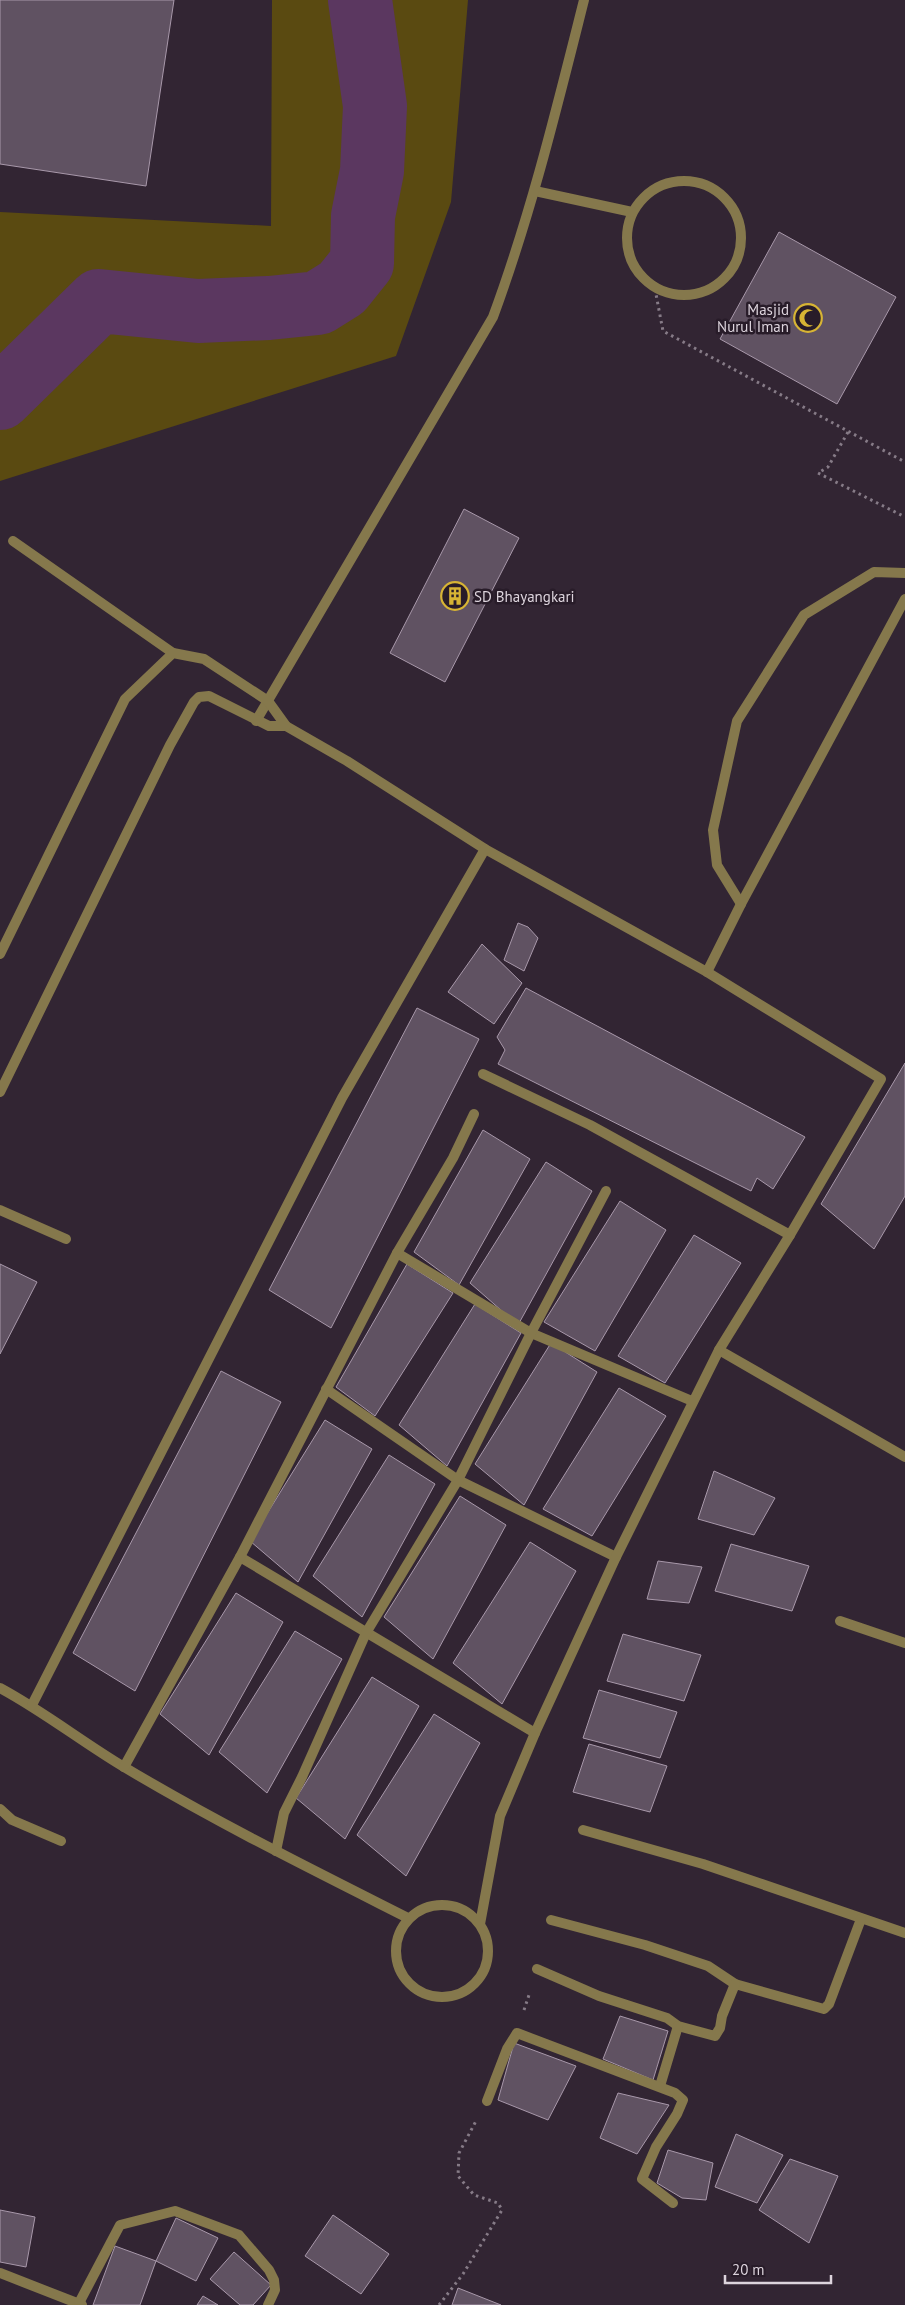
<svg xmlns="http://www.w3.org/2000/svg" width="905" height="2305" viewBox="0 0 905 2305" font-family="'PT Sans',sans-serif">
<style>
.green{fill:#5a4a11}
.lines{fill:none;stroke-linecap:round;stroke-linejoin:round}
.river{stroke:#5b3760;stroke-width:64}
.building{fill:#605262;stroke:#a898aa}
.path{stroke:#867b87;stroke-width:3;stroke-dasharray:2.5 4;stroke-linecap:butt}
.lane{stroke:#85784c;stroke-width:10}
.street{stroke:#85784c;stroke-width:10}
.labels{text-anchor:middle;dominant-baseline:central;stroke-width:5;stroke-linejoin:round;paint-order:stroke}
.poi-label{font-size:15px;fill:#ddd4dd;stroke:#281c29;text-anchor:end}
</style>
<rect width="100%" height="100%" fill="#322533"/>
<path class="green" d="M272,0h196l-17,202 -55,154 -396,125v-269l271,14z"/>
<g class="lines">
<path class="river" d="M0,398l99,-97 99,10 71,-3 49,-5 24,-15 20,-25 1,-47 9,-45 3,-65 -15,-106"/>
</g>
<g class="building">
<path d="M0,0h174l-28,186 -146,-22z"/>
<path d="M779,232l117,65 -59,107 -117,-65z"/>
<path d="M464,509l55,29 -74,144 -55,-29z"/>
<path d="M518,923l10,4 10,11 -14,33 -20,-11z"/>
<path d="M482,944l40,39 -28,41 -46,-32z"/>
<path d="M526,988l279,149 -32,52 -16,-11 -6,13 -253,-127 7,-14 -8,-13z"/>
<path d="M417,1008l62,31 -148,289 -62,-38z"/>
<path d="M905,1063v133l-31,53 -53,-45z"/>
<path d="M483,1130l47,29 -71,126 -45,-33z"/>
<path d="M546,1162l46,29 -74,134 -48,-42z"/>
<path d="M620,1201l46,29 -71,121 -51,-29z"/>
<path d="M694,1235l47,28 -76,120 -47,-27z"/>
<path d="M0,1264l37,18 -37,72z"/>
<path d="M407,1264l46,29 -78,123 -39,-29z"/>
<path d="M475,1304l46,29 -74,133 -48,-41z"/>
<path d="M551,1343l46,29 -73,133 -49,-41z"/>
<path d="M221,1371l60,31 -146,289 -62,-38z"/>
<path d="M619,1388l47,28 -74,120 -49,-27z"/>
<path d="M325,1420l47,29 -74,133 -48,-41z"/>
<path d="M389,1455l46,29 -73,133 -49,-41z"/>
<path d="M714,1471l61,27 -21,37 -56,-16z"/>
<path d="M460,1496l46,29 -73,134 -49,-42z"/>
<path d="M530,1542l46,29 -74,133 -49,-41z"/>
<path d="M731,1544l78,22 -17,45 -77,-20z"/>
<path d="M658,1561l44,6 -13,36 -42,-4z"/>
<path d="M236,1593l47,29 -74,133 -49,-41z"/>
<path d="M295,1631l47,28 -75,134 -48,-41z"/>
<path d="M623,1634l78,21 -17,46 -77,-20z"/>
<path d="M372,1677l47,29 -74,133 -49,-41z"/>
<path d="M599,1690l78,22 -17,46 -77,-20z"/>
<path d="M434,1714l46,29 -74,133 -49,-41z"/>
<path d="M589,1744l78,22 -17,46 -77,-20z"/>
<path d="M620,2016l48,15 -15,49 -50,-21z"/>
<path d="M514,2043l62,23 -28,54 -50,-20z"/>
<path d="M618,2093l51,12 -32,49 -37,-16z"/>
<path d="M736,2134l47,21 -26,48 -42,-16z"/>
<path d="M668,2150l45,13 -7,37 -24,-2 -25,-15z"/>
<path d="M790,2159l48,17 -29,67 -50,-33z"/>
<path d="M0,2210l35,7 -9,50 -26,-5z"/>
<path d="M333,2215l56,39 -28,40 -56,-38z"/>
<path d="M176,2218l42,20 -22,43 -40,-20z"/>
<path d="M115,2246l41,15 -16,44h-47z"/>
<path d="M234,2252l37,33 -18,20h-13l-30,-26z"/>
<path d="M458,2288l43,17h-49z"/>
<path d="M203,2296l15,9h-21z"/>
</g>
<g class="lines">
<g class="path">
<path d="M655,289l8,42 242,131"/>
<path d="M848,432l-20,35 -10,6 87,44"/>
<path d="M524,2010l6,-18"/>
<path d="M439,2305l24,-31 39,-64 -4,-7 -24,-8 -16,-19 1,-23 17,-32"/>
</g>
<g class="lane">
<circle cx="684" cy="238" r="57"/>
<path d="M535,191l97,21"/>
<path d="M741,904l-24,-39 -4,-35 24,-109 67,-106 70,-43 31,1"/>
<path d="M483,1074l107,51 200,110"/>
<path d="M0,1210l66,29"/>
<path d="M397,1253l134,80 161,68"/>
<path d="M326,1389l132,91 158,77"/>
<path d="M240,1557l295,176"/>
<path d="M840,1621l65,22"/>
<path d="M0,1809l12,11 49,21"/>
</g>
<g class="street">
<path d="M13,541l160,112"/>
<path d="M256,721l237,-404c38,-103 64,-210 91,-317"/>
<path d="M0,954l125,-255 48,-46 31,6 64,42 18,25 61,35 138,88 222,123 174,107 -91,156 -71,115 -103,207 -81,176 -35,83 -20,108"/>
<path d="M707,972l34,-68 164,-305"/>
<path d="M0,1092l170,-347 24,-43 5,-5 10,-1 60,30h17"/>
<path d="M719,1350l186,107"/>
<path d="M0,1688c43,23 82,54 124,79 92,55 189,103 284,151"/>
<path d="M32,1705l310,-607 143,-249"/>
<path d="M124,1767l116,-210 157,-304 56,-95 21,-44"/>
<path d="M583,1830l120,34 202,69"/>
<path d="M276,1851l8,-38 18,-36 64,-144 92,-153 73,-147 75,-142"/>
<circle cx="442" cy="1951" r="46"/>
<path d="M551,1920l94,25 63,21 27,18 89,25 5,-5 32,-85"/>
<path d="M537,1969l62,27 68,22 11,8 37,10 5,-8 2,-12 13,-32"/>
<path d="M660,2086l18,-60"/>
<path d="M487,2101l20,-52 10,-16 158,60 8,7 -6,14 -21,33 -14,32 31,24"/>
<path d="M0,2273l82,32"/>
<path d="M79,2303l41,-78 55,-14 64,24 30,35 5,10 1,10 -7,15"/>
</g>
</g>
<defs>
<symbol id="mosque-ring" viewBox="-11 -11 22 22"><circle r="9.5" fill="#281c29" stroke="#d7b434" stroke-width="1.5"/><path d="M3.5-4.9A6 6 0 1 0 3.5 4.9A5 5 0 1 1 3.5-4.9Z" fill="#d7b434"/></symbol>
<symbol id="building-ring" viewBox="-11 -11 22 22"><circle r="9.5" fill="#281c29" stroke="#d7b434" stroke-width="1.5"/><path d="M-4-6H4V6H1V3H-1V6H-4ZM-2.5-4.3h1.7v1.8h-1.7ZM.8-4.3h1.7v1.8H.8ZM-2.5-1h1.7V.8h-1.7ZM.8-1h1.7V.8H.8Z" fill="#d7b434"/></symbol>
</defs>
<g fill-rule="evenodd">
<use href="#mosque-ring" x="792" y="302" width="32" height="32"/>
<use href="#building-ring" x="439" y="580" width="32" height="32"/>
</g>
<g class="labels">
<g class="poi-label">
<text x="789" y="309">Masjid<tspan x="789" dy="17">Nurul Iman</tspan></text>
<text x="474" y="596" text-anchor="start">SD Bhayangkari</text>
</g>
</g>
<path d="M725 2275v8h106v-8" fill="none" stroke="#ddd4dd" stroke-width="2.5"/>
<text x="732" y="2275" font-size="15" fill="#ddd4dd" stroke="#281c29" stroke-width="4" paint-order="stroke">20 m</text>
</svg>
